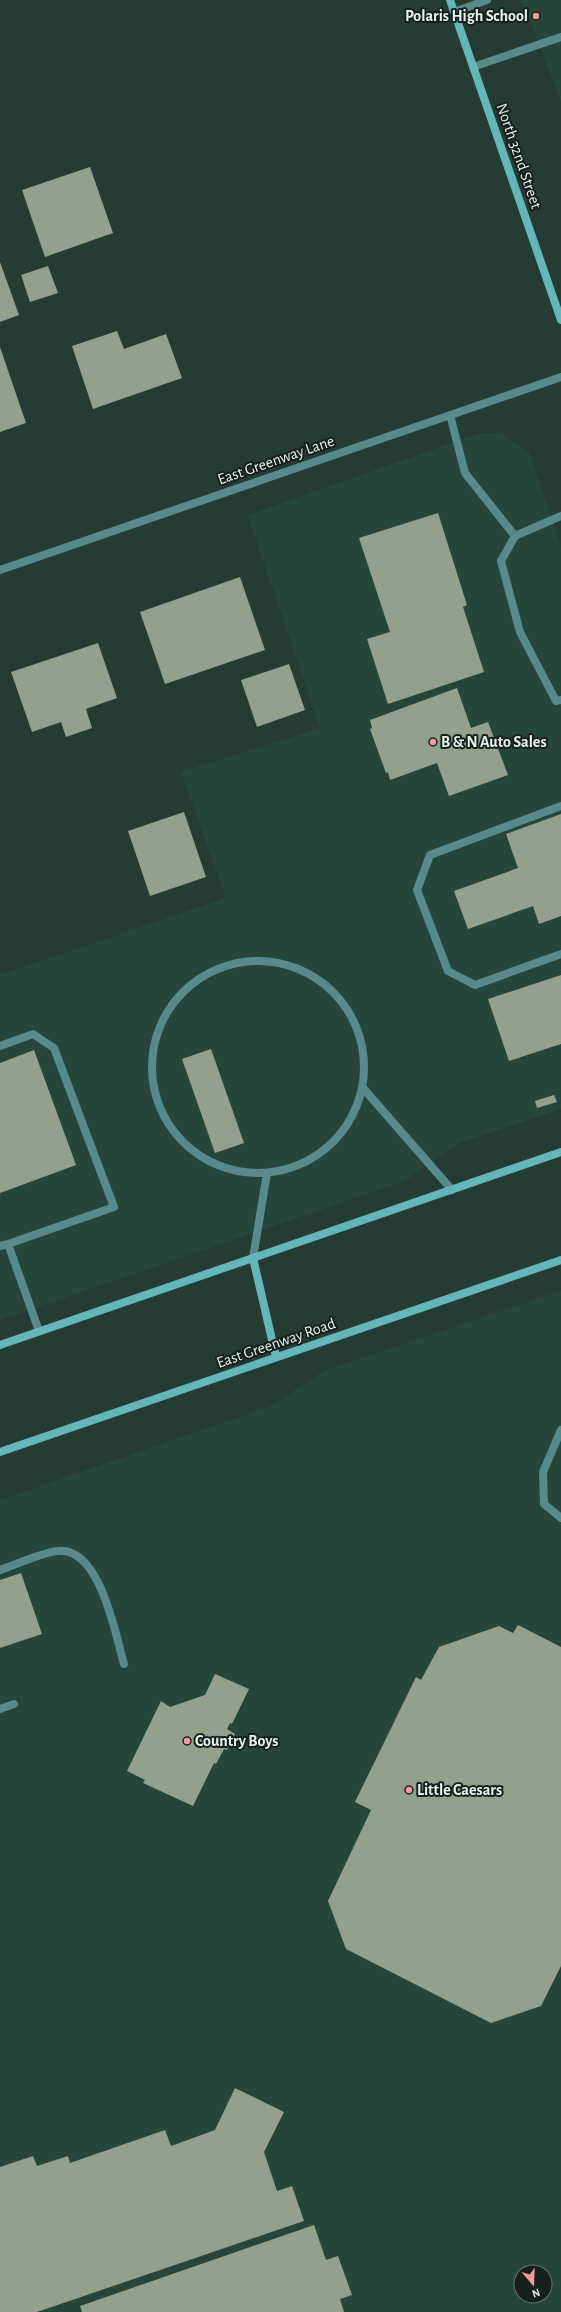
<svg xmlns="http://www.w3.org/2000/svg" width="561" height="2312" viewBox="0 0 561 2312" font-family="'Alegreya Sans',sans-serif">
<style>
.built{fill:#27463b;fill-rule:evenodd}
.building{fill:#92a18d}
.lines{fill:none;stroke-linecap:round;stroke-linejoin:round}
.lane{stroke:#58898b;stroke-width:8}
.street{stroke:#58898b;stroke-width:8}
.secondary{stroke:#65b6ba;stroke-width:8}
.poi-dot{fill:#f49aa1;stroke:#16211d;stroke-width:1.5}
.labels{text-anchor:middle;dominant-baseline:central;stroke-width:4;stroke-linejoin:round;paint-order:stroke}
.poi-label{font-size:16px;font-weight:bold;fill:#e5f3ed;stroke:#16211d;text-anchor:start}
.street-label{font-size:16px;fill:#e5f3ed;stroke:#16211d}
</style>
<rect width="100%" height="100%" fill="#253c34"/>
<g class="built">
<path d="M521,0h40v102l-31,-81z"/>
<path d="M480,433h21l28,19 32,94v563l-102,34 -54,38 -405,139v-345l226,-77 -45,-126 139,-44 -72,-213z"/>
<path d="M561,1291v1021h-561v-812l271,-94 54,-36zM521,2272h24v24h-24z"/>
</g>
<g class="building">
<path d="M90,167l23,66 -68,24 -23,-67z"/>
<path d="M0,262l19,53 -19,7z"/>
<path d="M48,266l10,27 -28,9 -9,-27z"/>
<path d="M117,331l7,18 42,-15 16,44 -89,31 -21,-63z"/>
<path d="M0,347l26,76 -26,9z"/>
<path d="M438,513l29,92 -4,2 21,65 -96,32 -21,-65 23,-7 -31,-94z"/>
<path d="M240,577l25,73 -100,34 -25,-72z"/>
<path d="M98,643l19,55 -31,11 6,19 -26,9 -5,-15 -29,10 -21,-60z"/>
<path d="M289,664l16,46 -48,17 -16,-47z"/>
<path d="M457,688l14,40 17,-6 20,53 -59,21 -12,-33 -47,17 -2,-8 -2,1 -16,-44 2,-1 -2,-8z"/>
<path d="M184,812l22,65 -56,19 -22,-65z"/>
<path d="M561,814v102l-22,8 -6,-18 -65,23 -14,-38 64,-23 -12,-34z"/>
<path d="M561,975v69l-52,17 -21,-62z"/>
<path d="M211,1049l33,94 -29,10 -33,-94z"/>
<path d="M34,1050l42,115 -76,28v-130z"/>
<path d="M554,1095l3,7 -20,6 -2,-7z"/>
<path d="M21,1573l21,61 -42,14v-68z"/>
<path d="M518,1625l43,22v319l-20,40 -50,17 -145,-74 -18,-48 43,-91 -16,-8 61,-125 5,3 18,-33 60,-21 14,7z"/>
<path d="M215,1674l34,15 -17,35 -2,-1 -3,6 8,5 -8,16 -3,-1 -8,15 -2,-1 -21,43 -50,-23 2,-3 -18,-9 34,-70 9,6 35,-12z"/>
<path d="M235,2088l49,24 -20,40 13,39 15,-5 12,35 -267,91h-37v-145l33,-11 4,10 31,-10 2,7 95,-33 6,16 44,-16z"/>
<path d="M314,2225l12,35 12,-4 14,39 -12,4 4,13h-262l-2,-6z"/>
</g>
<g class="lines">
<g class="lane">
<path d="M454,12l33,-12"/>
<path d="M473,67l88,-30"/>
<path d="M450,415l15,58 50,63"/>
<path d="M561,516l-46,20 -14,25 19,71 36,69 5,-1"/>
<path d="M561,806l-131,49 -13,35 31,81 27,14 86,-31"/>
<circle cx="258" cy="1067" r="106"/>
<path d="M0,1046l33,-12 21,14 60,159 -106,37"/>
<path d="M363,1088l89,102"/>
<path d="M0,1246l8,-2 31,87"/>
<path d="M253,1258l14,-85"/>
<path d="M561,1430l-18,42 1,32 17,14"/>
<path d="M0,1570c15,-5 43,-18 58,-19 42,-4 57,82 66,113"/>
<path d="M0,1709l14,-5"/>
</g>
<path class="street" d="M0,570l561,-193"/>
<g class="secondary">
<path d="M450,0l111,320"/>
<path d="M253,1258l23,99"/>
<path d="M0,1345l561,-193"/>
<path d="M0,1452l561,-192"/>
</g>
</g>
<g class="poi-dot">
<circle cx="536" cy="16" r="4"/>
<circle cx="433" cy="742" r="4"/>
<circle cx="187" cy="1741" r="4"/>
<circle cx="409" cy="1790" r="4"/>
</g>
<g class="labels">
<g class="poi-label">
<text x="528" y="16" text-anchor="end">Polaris High School</text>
<text x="441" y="742">B &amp; N Auto Sales</text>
<text x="195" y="1741">Country Boys</text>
<text x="417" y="1790">Little Caesars</text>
</g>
<g class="street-label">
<text transform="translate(519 156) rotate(71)">North 32nd Street</text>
<text transform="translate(276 460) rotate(-19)">East Greenway Lane</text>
<text transform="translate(276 1343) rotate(-19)">East Greenway Road</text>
</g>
</g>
<g transform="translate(533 2284) rotate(161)"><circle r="19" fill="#16211d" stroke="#697570"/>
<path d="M0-3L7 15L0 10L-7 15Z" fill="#f49aa1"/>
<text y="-6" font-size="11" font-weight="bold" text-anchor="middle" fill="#e5f3ed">N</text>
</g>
</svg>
